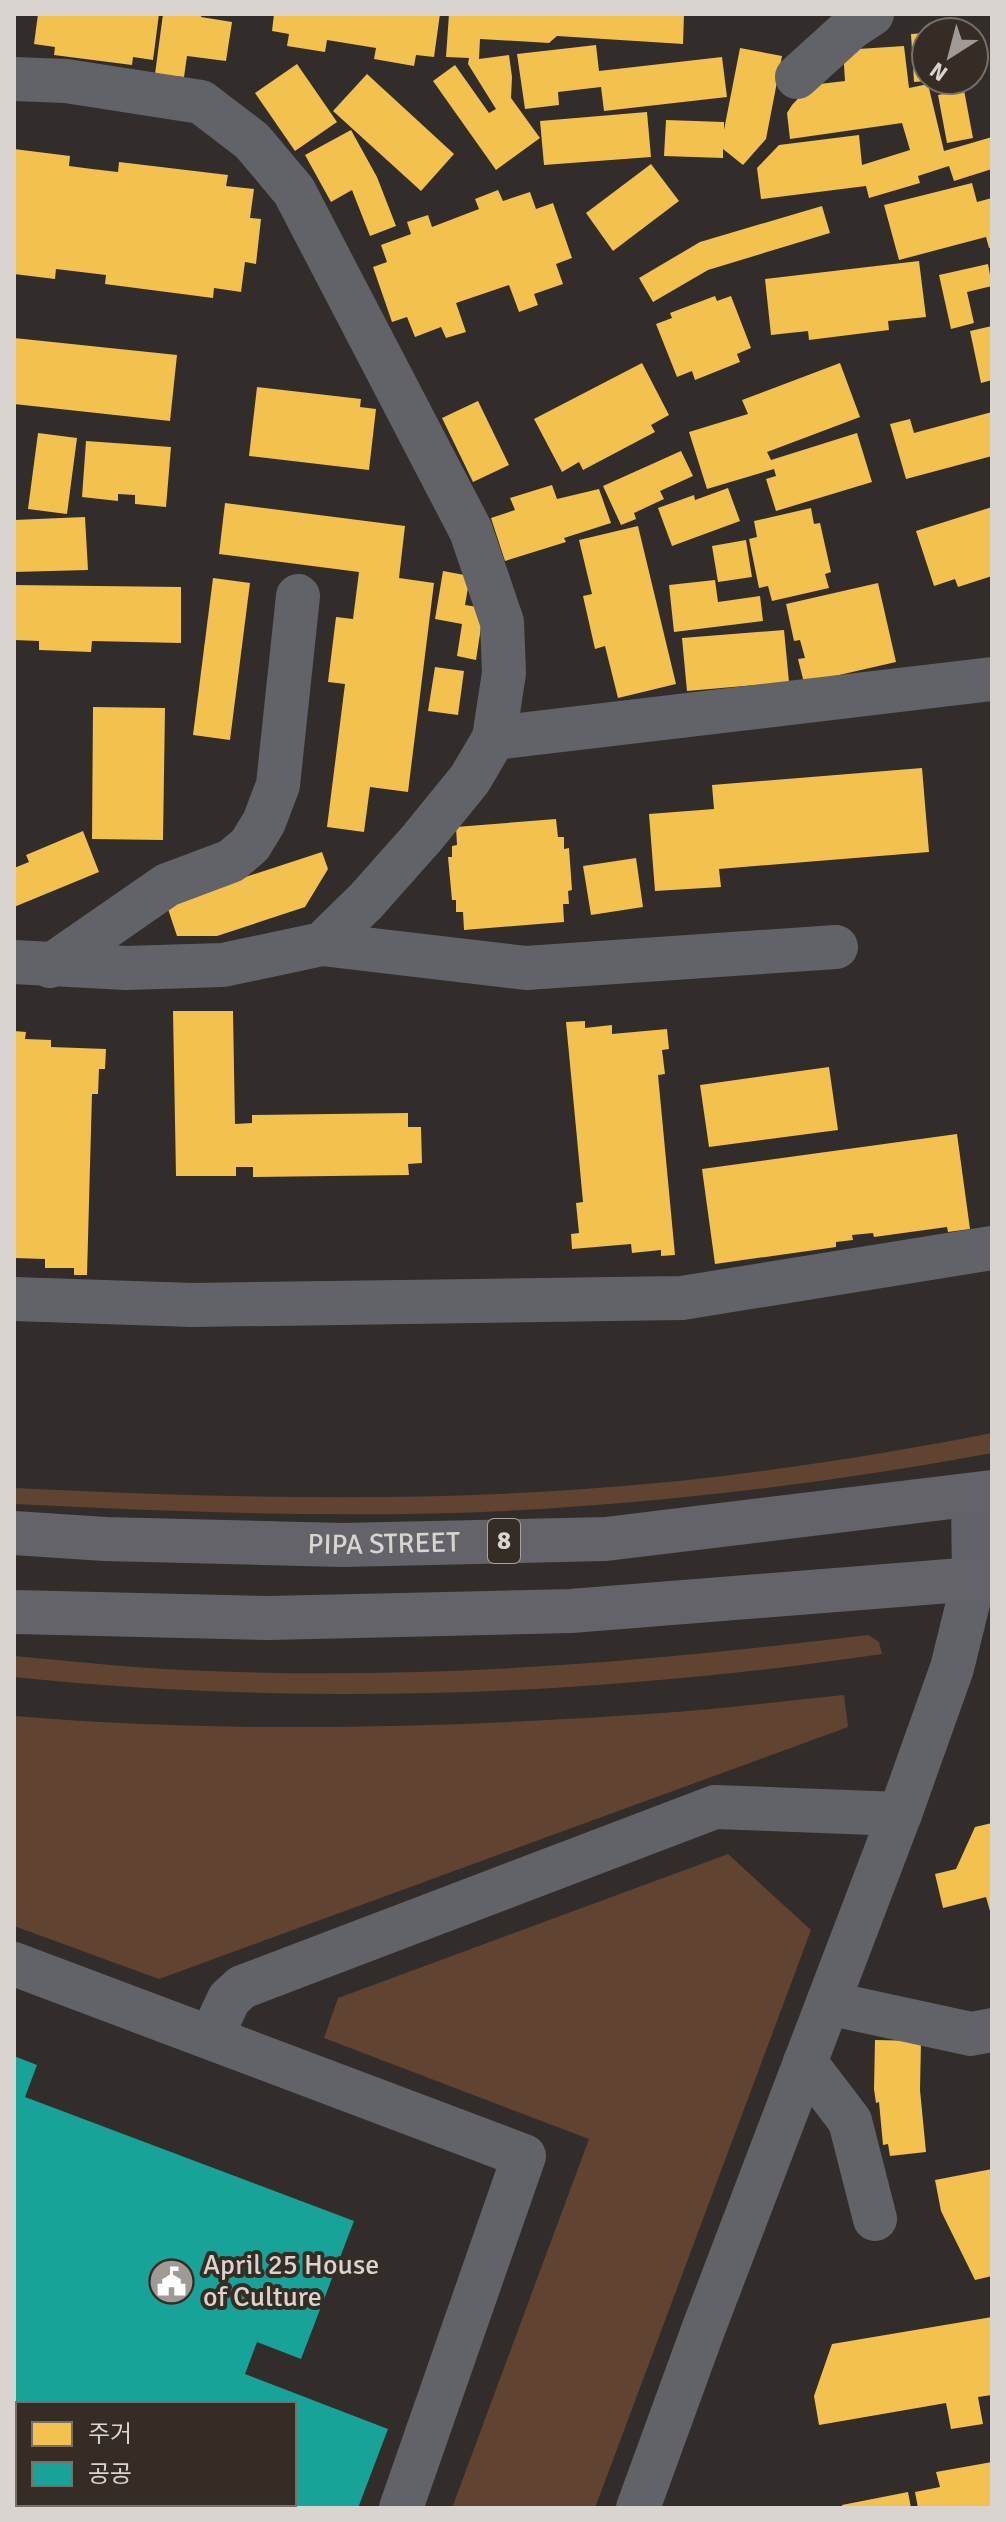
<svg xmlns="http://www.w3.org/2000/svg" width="1006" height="2522" viewBox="0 0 1006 2522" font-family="Signika,'Noto Sans KR',sans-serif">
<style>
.green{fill:#604331}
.homes{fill:#f2c14e}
.public{fill:#17a398;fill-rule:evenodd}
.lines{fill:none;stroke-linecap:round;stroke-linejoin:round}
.minor{stroke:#626369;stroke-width:44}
.major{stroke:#636369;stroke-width:44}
.labels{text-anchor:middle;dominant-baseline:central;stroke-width:8;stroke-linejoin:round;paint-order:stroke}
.shield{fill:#352c26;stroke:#a8a29d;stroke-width:2}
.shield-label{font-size:26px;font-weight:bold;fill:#dad4d0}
.street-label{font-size:28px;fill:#dad4d0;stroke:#352c26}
.poi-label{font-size:28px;fill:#dad4d0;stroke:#352c26;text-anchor:start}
</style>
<rect width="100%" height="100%" fill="#322d2a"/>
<g class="green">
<path d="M992,1433v20c-135,25 -272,43 -409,53 -189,15 -379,7 -569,-2v-16c190,9 380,15 570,1 136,-9 274,-30 408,-56z"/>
<path d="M868,1635l11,7 3,12c-286,42 -580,53 -868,23v-21c64,6 129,13 194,15 220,9 441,-9 660,-36z"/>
<path d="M844,1695l4,32 -689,252 -145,-53v-210c216,18 433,12 649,-3 60,-4 121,-12 181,-18z"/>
<path d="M728,1854l83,76 -216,578h-143l137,-369 -265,-101 14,-40z"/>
</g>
<g class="homes">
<path d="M38,14h121l-6,46 -20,-3 -1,8 -78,-10 1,-8 -21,-3z"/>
<path d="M163,14h39l-1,3 31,5 -6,39 -39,-5 -3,21 -29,-3z"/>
<path d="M274,14h166l-6,43 -18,-2 -2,11 -40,-7 2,-11 -49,-8 -2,12 -38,-6 2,-12 -17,-3z"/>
<path d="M449,14h235l-1,30 -126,-8 -8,7 -69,-4 -1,20 30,-4 3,22 -1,21 29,40 -44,32 -63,-89 22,-16 34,48 7,-4 -28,-45 1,-6 -23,-1z"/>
<path d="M926,33v48l-12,1 -3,-48z"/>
<path d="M596,45l3,26 123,-14 5,40 -123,14 -3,-24 -43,5 1,13 -34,4 -8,-55z"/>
<path d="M904,46l5,42 19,-4 16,67 48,-14v32l-38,12 -5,-15 -31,10 2,7 -51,15 -3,-12 -105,13 -4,-31 22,-23 80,-10 3,30 48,-15 -8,-27 -112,16 -3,-26 5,-8 19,-20 34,-4 -2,-31z"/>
<path d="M740,48l42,8 -16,83 -23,26 -20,-16v9l-59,-2 2,-36 58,2v8z"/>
<path d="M297,64l40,58 -42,29 -40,-58z"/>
<path d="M367,74l87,80 -33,37 -88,-80z"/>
<path d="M964,90l9,48 -26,5 -9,-48z"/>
<path d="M647,112l4,45 -107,8 -4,-44z"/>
<path d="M351,130l26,47 19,49 -26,10 -18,-46 -21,12 -26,-47z"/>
<path d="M14,149l56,7 -1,10 23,3 26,3 1,-10 109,13 -2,11 28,3 -4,29 11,1 -5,45 -11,-2 -4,30 -27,-4 -1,10 -108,-14 1,-9 -50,-6 -1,10 -41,-5z"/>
<path d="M651,164l28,37 -66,50 -27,-38z"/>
<path d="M972,183l5,19 15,-4v49l-3,1 -3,-11 -87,23 -15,-55z"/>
<path d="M498,190l5,11 27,-9 6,17 17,-6 19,55 -16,6 7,20 -29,10 4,11 -19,7 -10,-27 -53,18 10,29 -20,6 -5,-11 -26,10 -8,-20 -15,5 -19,-55 14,-5 -6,-17 30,-11 -4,-12 21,-7 4,12 47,-18 -4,-10z"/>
<path d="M822,206l8,27 -122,37 -55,32 -14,-24 61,-36z"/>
<path d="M919,261l7,56 -38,4 1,9 -80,10 -1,-9 -37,4 -6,-56z"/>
<path d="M988,264l4,22 -25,6 7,31 -23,6 -12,-54z"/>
<path d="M715,296l2,5 14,-5 20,52 -14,6 3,8 -45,18 -3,-9 -15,6 -21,-53 16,-6 -2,-5z"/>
<path d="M992,326v54l-11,3 -11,-52z"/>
<path d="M14,338l163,17 -7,66 -156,-17z"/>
<path d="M642,363l27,52 -18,10 4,7 -72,38 -4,-8 -17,10 -28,-53z"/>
<path d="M840,363l20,54 -93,35 4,8 86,-27 15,49 -96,29 -10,-32 10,-3 -2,-7 -67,20 -18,-57 59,-18 -6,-14z"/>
<path d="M257,387l104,12 -1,8 16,2 -7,61 -120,-14z"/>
<path d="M478,401l31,64 -36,17 -31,-64z"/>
<path d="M992,412v44l-86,23 -16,-55 20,-5 4,14z"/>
<path d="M38,433l39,5 -10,76 -39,-5z"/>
<path d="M86,441l85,6 -5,60 -31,-3v-9l-17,-1v7l-36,-4z"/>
<path d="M681,451l12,25 -33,15 4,8 -30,14 2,6 -15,6 -18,-39z"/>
<path d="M552,485l5,14 42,-10 12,34 -47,15 2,4 -61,19 -14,-43 24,-8 -5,-12z"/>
<path d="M728,488l12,33 -68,25 -14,-38 36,-13 1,5z"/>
<path d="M225,503l180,23 -6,52 35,5 -26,209 -38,-5 -6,45 -37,-5 18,-143 -17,-2 8,-65 17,2 6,-47 -140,-18z"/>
<path d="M992,507v69l-34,11 -3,-8 -21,7 -18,-55z"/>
<path d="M811,508l3,16 6,-1 11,49 -6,2 4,14 -57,13 -4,-15 -9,2 -10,-49 8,-2 -3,-16z"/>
<path d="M85,517l3,53 -74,2v-52z"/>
<path d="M638,526l38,158 -58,14 -13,-52 -10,3 -12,-53 9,-2 -13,-54z"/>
<path d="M746,540l6,37 -34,5 -6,-36z"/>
<path d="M443,571l27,5 -5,29 19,3 -8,52 -19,-4 5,-32 -27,-5z"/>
<path d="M213,578l37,5 -20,157 -37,-5z"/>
<path d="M715,580l3,22 42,-6 3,25 -89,11 -5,-47z"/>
<path d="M878,583l18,79 -92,21 -6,-24 7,-1 -5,-18 -6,1 -8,-37z"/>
<path d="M14,585l167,2v56l-89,-2 -1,11 -52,-2v-9l-25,-1z"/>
<path d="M784,630l5,52 -102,9 -5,-53z"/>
<path d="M435,667l29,4 -6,44 -30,-4z"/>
<path d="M93,707l72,1 -2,132 -71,-1z"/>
<path d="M922,768l7,84 -210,17 2,18 -66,4 -6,-77 65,-5 -2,-24z"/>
<path d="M556,819l2,18h6v12l5,-1 3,42 -4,1 1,13h-6l1,18 -100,8 -1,-18h-7v-12h-4l-4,-43h4v-11l5,-1 -1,-18z"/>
<path d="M83,831l16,41 -85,35v-39l15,-6 -3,-7z"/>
<path d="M322,852l6,17 -23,38 -88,29h-40l-11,-33z"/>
<path d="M636,858l7,49 -52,8 -8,-49z"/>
<path d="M173,1011h60l2,113 17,-1v-8l156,-2v14h13l1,36 -14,1 1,11 -156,2v-10h-17v9h-60z"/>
<path d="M585,1021v7l27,-3v9l55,-5 2,20 -7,1 3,24 -7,1 17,180 -14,1v-6l-29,3 -1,-9 -59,5 -1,-15 8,-1 -3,-30 7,-1 -17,-180z"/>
<path d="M14,1031l12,1 -1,7 26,1v7l55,2 -1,20h-6l-1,25h-6l-5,181h-13v-7h-29v-9l-31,-1z"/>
<path d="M829,1067l9,63 -129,17 -9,-62z"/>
<path d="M957,1134l13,95 -22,3 -1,-5 -73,10 -1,-4 -21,2 1,5 -17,2v5l-121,17 -13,-95z"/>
<path d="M992,1823v95l-6,-21 -43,11 -8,-34 21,-5 19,-42z"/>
<path d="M875,2040l46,1 -1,49 6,62 -36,4 -2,-12 -5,1 -4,-43 -3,1 -2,-14z"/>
<path d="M992,2169v107l-17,4 -34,-69 -6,-31z"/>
<path d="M992,2317v78l-14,2 5,27 -32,5 -5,-26 -127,22 -5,-29 18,-52z"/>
<path d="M992,2462v46h-74l-3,-16 25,-5 -4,-15z"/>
<path d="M908,2492l3,16h-69v-3z"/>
</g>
<path class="public" d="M14,2056l23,9 -12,32 329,124 -53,138 -44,-17 -12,32 143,55 -30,79h-344zM18,2404h276v100h-276z"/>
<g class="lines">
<g class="minor">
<path d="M797,77l54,-49 21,-14"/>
<path d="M14,79l52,2 135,21 51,39 42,50 177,340 31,91 2,51 -10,65"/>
<path d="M322,944l204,24 310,-21"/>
<path d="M14,962l112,6 97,-3 99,-21 44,-43 56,-63 48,-59 24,-41 498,-59"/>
<path d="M50,966l117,-81 64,-24 19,-16 14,-23 14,-37 20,-189"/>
<path d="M14,1299l179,6 489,-7 310,-50"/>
<path d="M14,1964l510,192 -123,352"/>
<path d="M828,2003l143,31 21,-4"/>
<path d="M211,2037l18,-38 13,-12 473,-180 185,7"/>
<path d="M805,2062l45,59 25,98"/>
<path d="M638,2508l65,-178 197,-516 52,-146 22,-89 -1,-84"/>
</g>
<g class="major">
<path id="s1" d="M14,1533l91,6 237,6 264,-6 386,-47"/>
<path d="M14,1612l255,6 302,-7 403,-32 18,-3"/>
</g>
</g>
<defs>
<symbol id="civic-disc" viewBox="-11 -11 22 22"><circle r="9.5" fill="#9f9a96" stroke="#352c26"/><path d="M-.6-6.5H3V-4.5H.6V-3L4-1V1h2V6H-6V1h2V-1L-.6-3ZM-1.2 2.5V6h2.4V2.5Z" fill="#fff"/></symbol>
</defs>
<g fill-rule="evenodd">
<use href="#civic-disc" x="146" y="2256" width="51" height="51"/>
</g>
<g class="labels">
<rect class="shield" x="488" y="1519" width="32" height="44" rx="6"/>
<g class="shield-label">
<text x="504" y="1541">8</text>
</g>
<g class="street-label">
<text stroke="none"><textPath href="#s1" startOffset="370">PIPA STREET</textPath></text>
</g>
<g class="poi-label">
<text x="203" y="2265">April 25 House<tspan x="203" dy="32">of Culture</tspan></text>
</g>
</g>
<rect width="1006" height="2522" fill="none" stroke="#dad4d0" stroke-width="32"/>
<rect x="16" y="2402" width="280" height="104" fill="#352c26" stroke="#776f6a" stroke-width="2"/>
<rect x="32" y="2422" width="40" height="24" fill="#f2c14e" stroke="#776f6a" stroke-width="2"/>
<text x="88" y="2442" font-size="24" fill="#dad4d0">주거</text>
<rect x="32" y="2462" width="40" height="24" fill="#17a398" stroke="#776f6a" stroke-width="2"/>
<text x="88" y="2482" font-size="24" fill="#dad4d0">공공</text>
<g transform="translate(950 56) rotate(216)"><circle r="38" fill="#352c26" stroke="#776f6a" stroke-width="2"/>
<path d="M0-6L14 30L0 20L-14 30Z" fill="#9f9a96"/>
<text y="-12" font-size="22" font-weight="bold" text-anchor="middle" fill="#dad4d0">N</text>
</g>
</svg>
